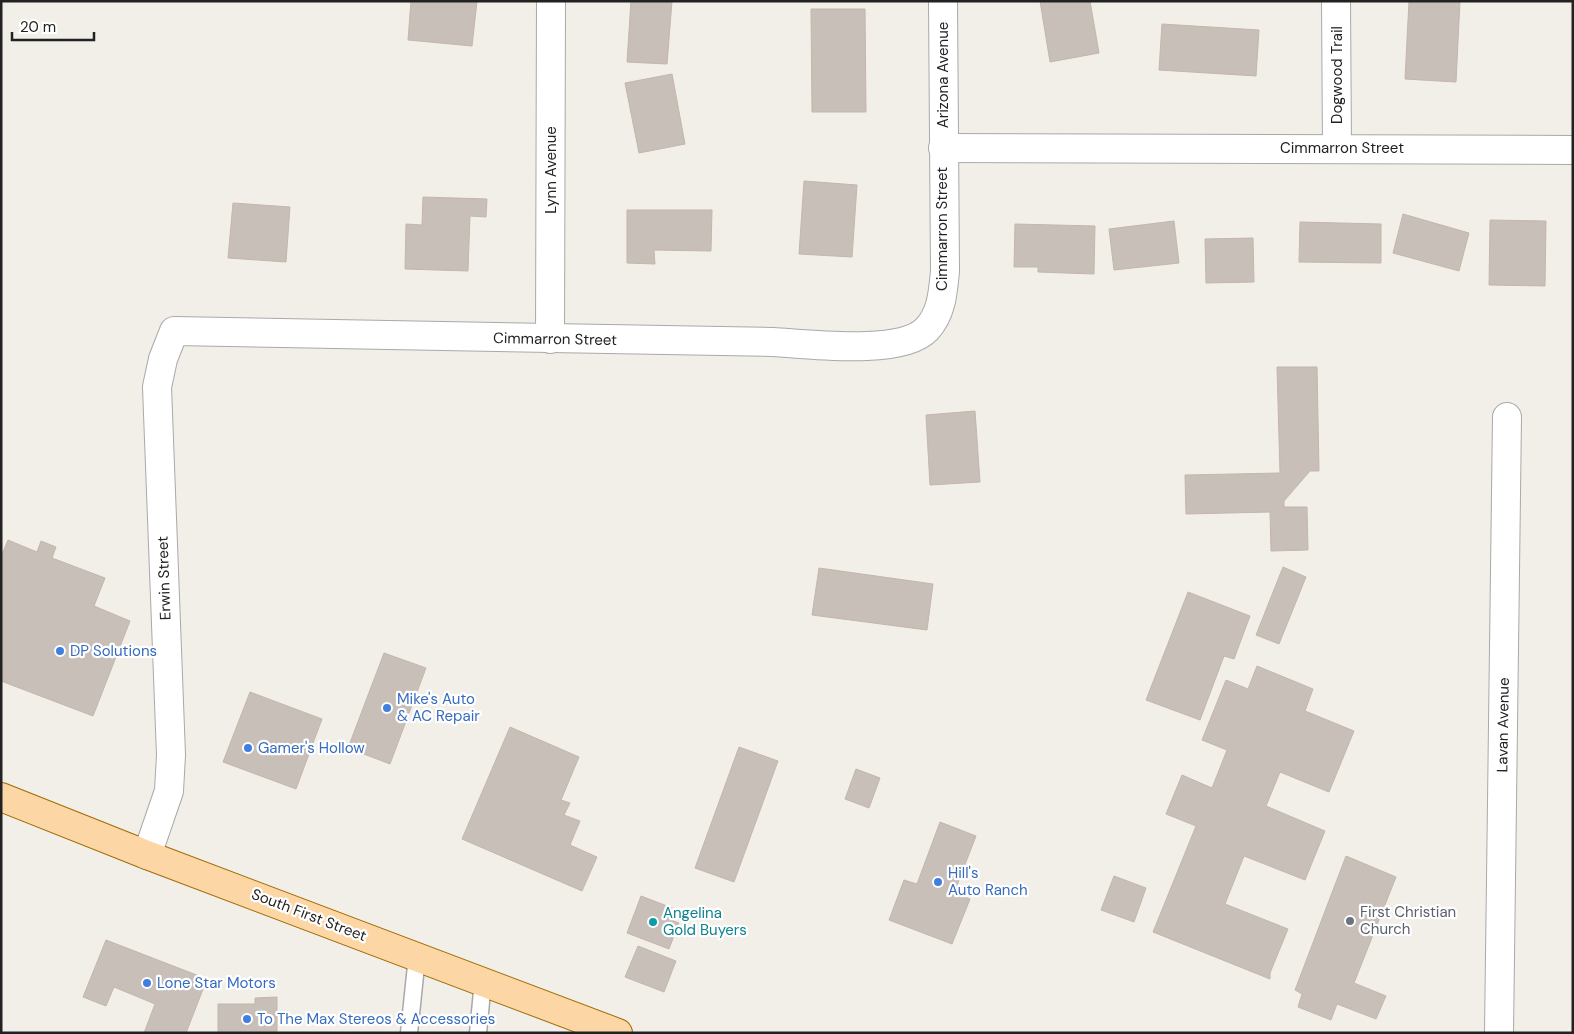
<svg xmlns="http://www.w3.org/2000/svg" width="1574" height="1034" viewBox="0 0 1574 1034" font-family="'DM Sans',sans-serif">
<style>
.building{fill:#c7bfb8;stroke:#c4b6ab}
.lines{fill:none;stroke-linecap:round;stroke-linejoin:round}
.service-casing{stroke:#a9a9a9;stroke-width:19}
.minor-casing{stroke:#a9a9a9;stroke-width:30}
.primary-casing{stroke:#a06b00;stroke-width:30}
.service{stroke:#fff;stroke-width:16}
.minor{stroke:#fff;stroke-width:28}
.primary{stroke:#fcd6a4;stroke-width:28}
.shop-dot{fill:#3f7fe0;stroke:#fff;stroke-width:2}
.worship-dot{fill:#6b7280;stroke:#fff;stroke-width:2}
.culture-dot{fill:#0f9aa8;stroke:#fff;stroke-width:2}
.labels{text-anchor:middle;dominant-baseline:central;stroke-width:4.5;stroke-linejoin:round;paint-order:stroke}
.street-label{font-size:15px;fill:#222;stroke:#fff}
.shop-label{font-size:15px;fill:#366cbe;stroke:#fff;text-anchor:start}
.worship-label{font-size:15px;fill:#5b616d;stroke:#fff;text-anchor:start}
.culture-label{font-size:15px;fill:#0d838f;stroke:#fff;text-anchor:start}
</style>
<rect width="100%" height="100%" fill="#f2efe9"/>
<g class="building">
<path d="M411,1h66l-5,45 -64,-6z"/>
<path d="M631,1h41l-5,63 -40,-2z"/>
<path d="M1040,1h50l9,52 -49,9z"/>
<path d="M1409,1h51l-4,81 -51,-3z"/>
<path d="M811,9h54l1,103h-54z"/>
<path d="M1162,24l97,6 -3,46 -97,-6z"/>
<path d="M672,74l13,70 -46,9 -14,-70z"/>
<path d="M804,181l53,4 -5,72 -53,-3z"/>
<path d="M423,197l64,2 -1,18 -16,-1 -2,55 -63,-2 1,-45 16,1z"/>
<path d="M233,203l57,4 -4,55 -58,-4z"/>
<path d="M627,210h85l-1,41 -57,-1 1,14 -28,-1z"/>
<path d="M1403,214l66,19 -10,38 -66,-18z"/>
<path d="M1490,220l56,1 -1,65 -56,-1z"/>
<path d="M1174,221l5,42 -65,7 -5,-41z"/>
<path d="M1300,222l81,2v39l-82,-1z"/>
<path d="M1015,224l80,2 -1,48 -56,-2v-5h-24z"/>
<path d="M1253,238l1,44 -48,1 -1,-44z"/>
<path d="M1277,367h40l2,104h-9l-26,30v6h23l1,43 -37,1 -1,-39 -84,2 -1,-39 95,-2z"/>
<path d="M975,411l5,71 -50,3 -4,-70z"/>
<path d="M8,540l29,12 4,-11 15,6 -4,11 53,20 -11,28 36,15 -37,95 -92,-35v-124z"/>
<path d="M1283,567l23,10 -27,67 -23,-9z"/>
<path d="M819,568l114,16 -6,46 -115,-15z"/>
<path d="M1188,592l62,24 -16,43 -10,-3 -24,64 -54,-20z"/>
<path d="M384,653l42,15 -36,96 -42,-16z"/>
<path d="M1257,666l56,23 -8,22 49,20 -25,61 -49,-20 -14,34 59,25 -20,49 -61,-24 -19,48 63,25 -18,44v6l-117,-47 43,-106 -30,-12 16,-39 30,13 15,-38 -25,-10 24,-60 22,9z"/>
<path d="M250,692l72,27 -26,70 -73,-27z"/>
<path d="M510,727l69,30 -18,43 9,3 -6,12 16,6 -10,24 27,12 -15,34 -120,-52z"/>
<path d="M739,747l39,14 -44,121 -39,-14z"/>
<path d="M856,769l24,9 -11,30 -24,-9z"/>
<path d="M940,822l36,14 -22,57 16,6 -18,45 -63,-24 15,-40 13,4z"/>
<path d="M1346,856l50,21 -42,106 32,13 -10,23 -39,-15 -6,16 -33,-13 4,-13 -7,-4z"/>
<path d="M1114,876l32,12 -12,34 -33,-12z"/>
<path d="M641,896l34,13 -4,11 8,3 -10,26 -42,-16z"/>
<path d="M106,940l101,39 -21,54h-42l11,-29 -41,-17 -8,19 -23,-9z"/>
<path d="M638,946l38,15 -12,31 -39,-15z"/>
<path d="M277,997v36h-59v-29h37v-6z"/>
</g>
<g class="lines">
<defs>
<g id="service">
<path d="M409,1033l8,-77"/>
<path d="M478,1033l5,-52"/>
</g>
<g id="minor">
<path d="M1336,1l1,147"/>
<path d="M943,148l630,2"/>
<path d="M550,339l1,-338"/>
<path d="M147,855l22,-64 2,-36 -14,-368 6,-28 11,-28 599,11c35,2 129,14 154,-13 15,-16 16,-38 18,-58l-2,-270"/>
<path d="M1499,1033l8,-616"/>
</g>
<path id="primary" d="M1,797l146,58 471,178"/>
</defs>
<use href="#service" class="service-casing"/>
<use href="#minor" class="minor-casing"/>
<use href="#primary" class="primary-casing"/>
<use href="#service" class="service"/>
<use href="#minor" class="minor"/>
<use href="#primary" class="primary"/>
</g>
<g class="shop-dot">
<circle cx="60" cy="651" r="5"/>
<circle cx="387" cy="708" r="5"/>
<circle cx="248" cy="748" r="5"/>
<circle cx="938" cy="882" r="5"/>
<circle cx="147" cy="983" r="5"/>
<circle cx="247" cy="1019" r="5"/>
</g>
<circle class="worship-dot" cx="1350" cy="921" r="5"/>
<circle class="culture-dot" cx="653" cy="922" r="5"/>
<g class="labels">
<g class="street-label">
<text transform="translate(943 75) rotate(-90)">Arizona Avenue</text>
<text transform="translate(1337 75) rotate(-90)">Dogwood Trail</text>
<text x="1342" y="148">Cimmarron Street</text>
<text transform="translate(551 170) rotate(-90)">Lynn Avenue</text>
<text transform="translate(942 229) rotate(-90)">Cimmarron Street</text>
<text transform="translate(555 339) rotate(1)">Cimmarron Street</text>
<text transform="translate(164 578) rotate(-92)">Erwin Street</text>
<text transform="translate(1503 725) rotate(-89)">Lavan Avenue</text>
<text transform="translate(309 915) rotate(21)">South First Street</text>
</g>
<g class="shop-label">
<text x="70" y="651">DP Solutions</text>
<text x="397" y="699">Mike's Auto<tspan x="397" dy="17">&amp; AC Repair</tspan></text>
<text x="258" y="748">Gamer's Hollow</text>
<text x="948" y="873">Hill's<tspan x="948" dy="17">Auto Ranch</tspan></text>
<text x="157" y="983">Lone Star Motors</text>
<text x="257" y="1019">To The Max Stereos &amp; Accessories</text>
</g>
<g class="worship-label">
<text x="1360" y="912">First Christian<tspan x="1360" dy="17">Church</tspan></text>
</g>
<g class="culture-label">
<text x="663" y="913">Angelina<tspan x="663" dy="17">Gold Buyers</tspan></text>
</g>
</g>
<rect width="1574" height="1034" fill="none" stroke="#222222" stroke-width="5"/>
<path d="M12 32v8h82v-8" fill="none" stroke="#222222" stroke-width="2.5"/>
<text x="20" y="32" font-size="15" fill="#222222" stroke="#ffffff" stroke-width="4" paint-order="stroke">20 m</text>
</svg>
